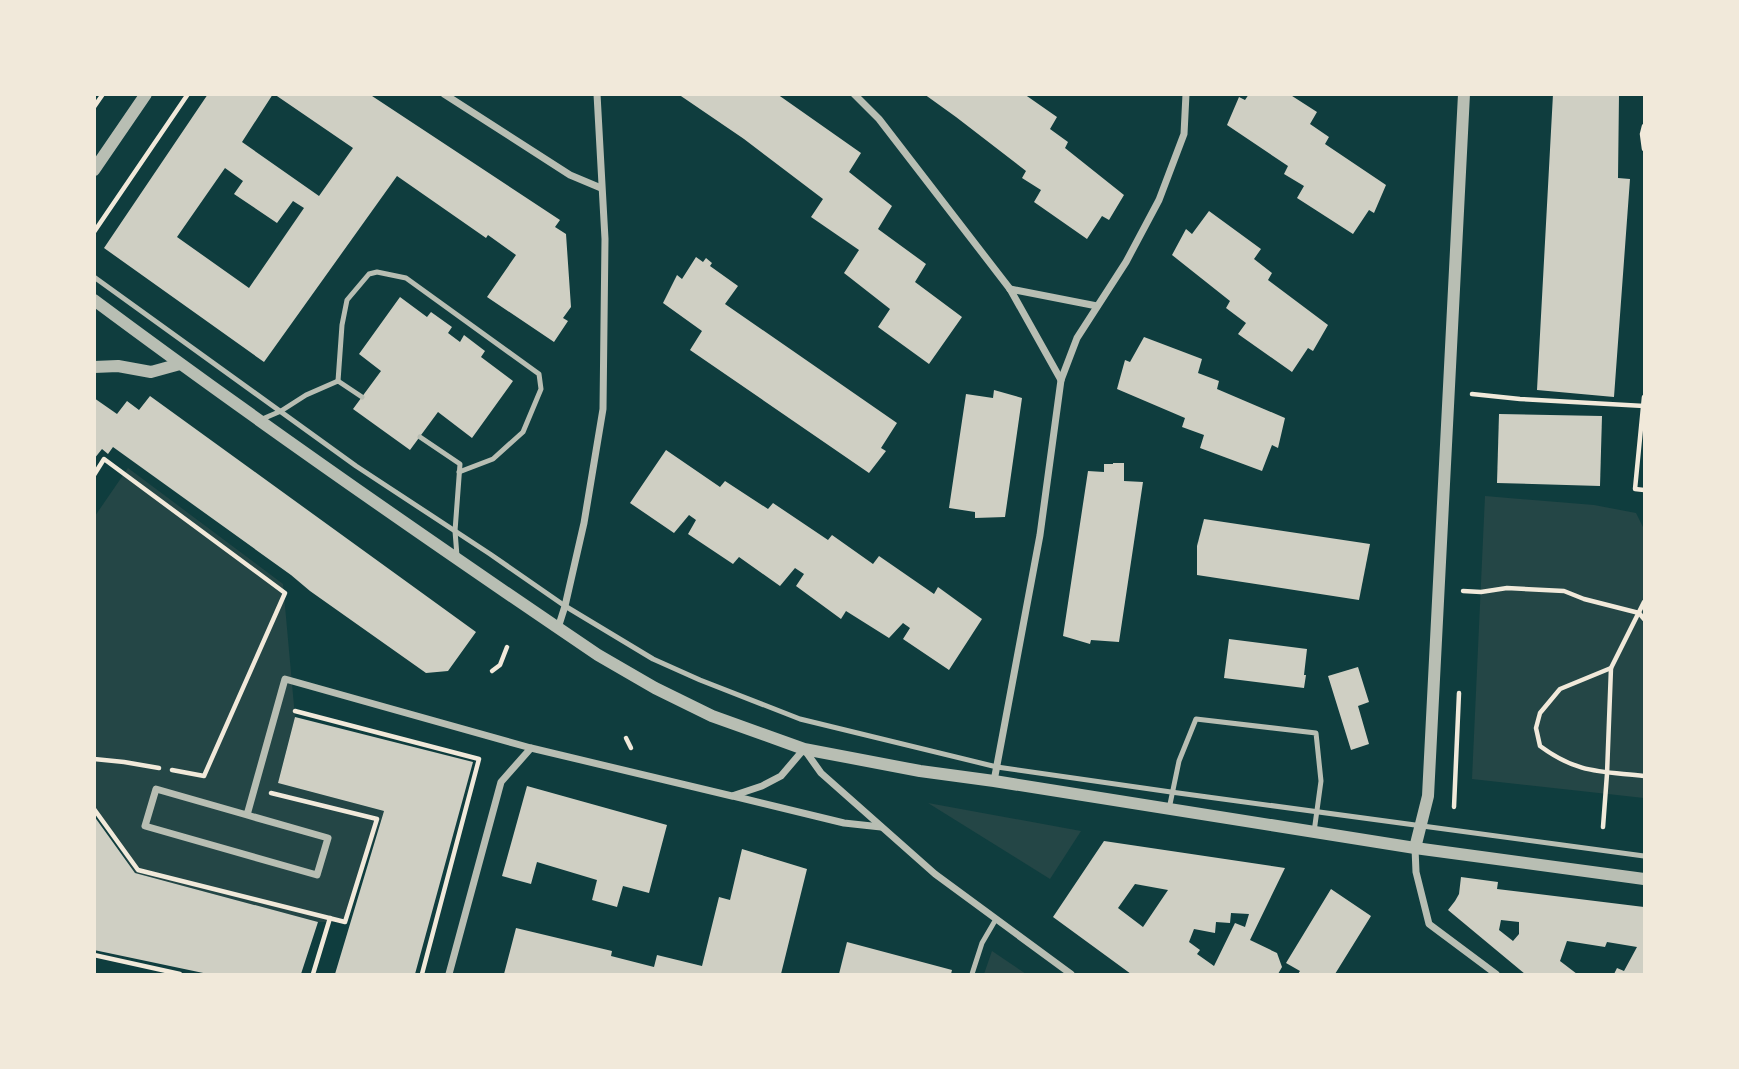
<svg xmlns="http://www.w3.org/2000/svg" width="1739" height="1069" viewBox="0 0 1739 1069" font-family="'PT Sans',sans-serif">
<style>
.green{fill:#244646}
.building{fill:#cfcfc3;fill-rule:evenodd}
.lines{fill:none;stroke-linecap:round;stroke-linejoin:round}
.path{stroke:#f1e9da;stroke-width:4.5}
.service{stroke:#b8beb3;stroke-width:5}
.minor{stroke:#b8beb3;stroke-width:7}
.tertiary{stroke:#b8beb3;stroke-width:12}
</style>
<rect width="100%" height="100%" fill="#0f3d3e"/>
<g class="green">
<path d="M128,468l155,116 12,133 -17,66 106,28 -39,111h-27l-183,-49 -40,-62v-295z"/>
<path d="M1485,496l109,9 42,8 8,16v269l-172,-19z"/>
<path d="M928,803l153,28 -31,48z"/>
<path d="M992,951l34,23h-42z"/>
</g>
<g class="building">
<path d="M208,94h65l-31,48 77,54 34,-48 -79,-54h95l191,126 -5,7 11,7 5,73 -8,11 5,3 -14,21 -67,-45 29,-42 -28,-20 -2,3 -89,-62 -133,186 -160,-114zM225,168l18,13 -9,13 43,29 16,-22 11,7 -55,80 -72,-51z"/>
<path d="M678,94h99l84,59 -12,19 43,34 -14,23 48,35 -11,18 47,35 -33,47 -51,-37 12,-18 -46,-36 15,-23 -48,-33 12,-18 -79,-60z"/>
<path d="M924,94h100l33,23 -7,12 18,13 -3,6 59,47 -15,25 -7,-4 -15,23 -53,-37 7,-12 -19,-12 4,-7 -70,-54z"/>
<path d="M1249,94h40l28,18 -7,12 19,13 -4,7 61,41 -12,28 -5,-3 -16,24 -56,-36 7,-12 -20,-12 4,-8 -61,-41 12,-28 6,3z"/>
<path d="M1553,94h66l-1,84 12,1 -16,218 -77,-7z"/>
<path d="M1209,211l52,38 -7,10 18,14 -4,7 60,45 -15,26 -5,-3 -16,24 -54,-38 8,-11 -20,-15 4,-7 -58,-46 14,-26 6,5z"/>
<path d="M696,257l7,5 3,-4 6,5 -2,3 28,20 -13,18 172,119 -16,25 5,3 -17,22 -179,-123 12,-19 -39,-28 14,-28 5,4z"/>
<path d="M400,297l27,20 4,-5 21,15 -4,6 12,9 4,-7 21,16 -4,6 32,24 -41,57 -34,-26 -28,38 -57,-41 28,-38 -22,-17z"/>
<path d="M1144,337l58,22 -4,14 21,8 -2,8 68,29 -7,30 -6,-3 -10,26 -62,-23 4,-13 -22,-8 3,-9 -68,-29 8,-29 5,2z"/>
<path d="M994,390l28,8 -17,119 -30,1v-6l-26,-4 17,-114 27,4z"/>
<path d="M150,396l326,236 -28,39 -22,2 -116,-82 -19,-16 -178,-128 -5,7 -6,-5 -8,10v-61l23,16 10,-13 12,9z"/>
<path d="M1499,414l103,2 -2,70 -103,-3z"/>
<path d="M666,450l54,37 5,-6 43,28 5,-6 55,37 4,-5 41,29 6,-8 55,38 4,-7 44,32 -33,51 -46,-31 7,-11 -7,-5 -14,15 -43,-27 -5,8 -45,-33 8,-12 -9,-6 -15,18 -41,-29 -6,7 -45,-30 8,-14 -7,-5 -15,18 -44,-30z"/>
<path d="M1113,463h11v18l19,1 -24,160 -28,-2 -1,4 -27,-8 25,-165 16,1v-8h9z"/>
<path d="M1204,519l166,25 -11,56 -162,-25v-29z"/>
<path d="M1229,639l78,10 -3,26h2l-2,13 -80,-10z"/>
<path d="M1358,667l11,35 -11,4 11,38 -18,6 -23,-74z"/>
<path d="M295,717l178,45 -58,212h-80l49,-163 -106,-28z"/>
<path d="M527,786l140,39 -18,68 -26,-7 -6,21 -25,-7 5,-20 -60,-18 -6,22 -29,-8z"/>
<path d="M94,816l41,57 183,49 -17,52h-93l-114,-24z"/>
<path d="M1104,841l181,27 -35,72 27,13 5,14 -4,7h-147l-78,-57zM1135,884l33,6 -25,37 -25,-19zM1231,913l18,1 -4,13 -10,-4 -21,43 -17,-12 3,-4 -11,-8 5,-13 21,4 1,-11 14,1z"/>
<path d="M742,849l65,20 -26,105h-277l12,-46 96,23 -1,5 43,11 3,-12 45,11 17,-69 11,3z"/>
<path d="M1461,877l37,5 -1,7 147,18v67h-30l3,-6 7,3 13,-24 -30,-5 -2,5 -38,-6 -7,20 17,13h-52l-77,-64 7,-9 4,-7zM1501,920l18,2v12l-6,7 -14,-11z"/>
<path d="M1331,889l40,27 -36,58h-37l2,-3 -14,-8z"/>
<path d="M847,942l105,28 -1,4h-112z"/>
</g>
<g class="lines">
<g class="path">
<path d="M94,107l9,-13"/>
<path d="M1644,126l-2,8 2,15"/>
<path d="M94,232l94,-138"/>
<path d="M1472,394l48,5 124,7"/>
<path d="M1644,397l-9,92 9,1"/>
<path d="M94,475l10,-16 181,134 -81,183 -32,-6"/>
<path d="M1463,591l18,1 26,-4 57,3 20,8 55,14"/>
<path d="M1639,613l5,6"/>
<path d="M1611,668l-51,21 -20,24 -4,15 4,18c38,28 61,25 104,30"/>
<path d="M492,671l8,-6 7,-18"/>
<path d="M295,711l184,48 -57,215"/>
<path d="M626,738l5,10"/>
<path d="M94,759l30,3 35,6"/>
<path d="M1454,807l5,-114"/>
<path d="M94,809l44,61 207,52 32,-103 -106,-26"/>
<path d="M1603,827l4,-53 4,-106 33,-66"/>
<path d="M94,955l86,19"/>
<path d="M313,974l17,-56"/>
</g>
<g class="service">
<path d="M94,277l262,189 134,88 75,52 88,53 47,21 100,39 197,48 174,25 473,64"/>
<path d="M338,381l4,-56 5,-25 22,-26 8,-2 29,6 133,96 2,15 -18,43 -30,27 -34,13"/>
<path d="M260,420l21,-9 25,-16 32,-14 24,16"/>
<path d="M420,437l40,27 -5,67 2,25"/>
<path d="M1169,809l10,-48 17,-42 120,14 5,48 -7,51"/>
<path d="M972,974l10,-31 14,-24"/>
</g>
<g class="minor">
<path d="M444,94l126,81 31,13"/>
<path d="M854,94l25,25 131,170 51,91"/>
<path d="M1010,289l87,17"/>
<path d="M558,628l7,-22 19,-83 19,-114 2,-170 -8,-145"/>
<path d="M994,781l46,-246 21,-155 16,-42 49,-76 33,-62 25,-66 2,-40"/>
<path d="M733,796l111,27 37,4"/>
<path d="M247,815l81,23 -11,37 -172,-49 11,-37 91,26 38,-136 246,69"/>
<path d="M1415,848l1,24 13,52 67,50"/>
<path d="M449,974l52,-192 30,-34 201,48 30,-10 19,-10 23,-27 17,24 114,101 136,100"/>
</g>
<g class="tertiary">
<path d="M94,170l52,-76"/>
<path d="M94,300c165,123 334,240 504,355l57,33 57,28 92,33 116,22 74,10 421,67 229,31"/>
<path d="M94,367l24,-1 33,6 29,-8"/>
<path d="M1415,848l13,-52 36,-702"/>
</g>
</g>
<rect width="1739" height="1069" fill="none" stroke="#f1e9da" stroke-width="192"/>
</svg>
